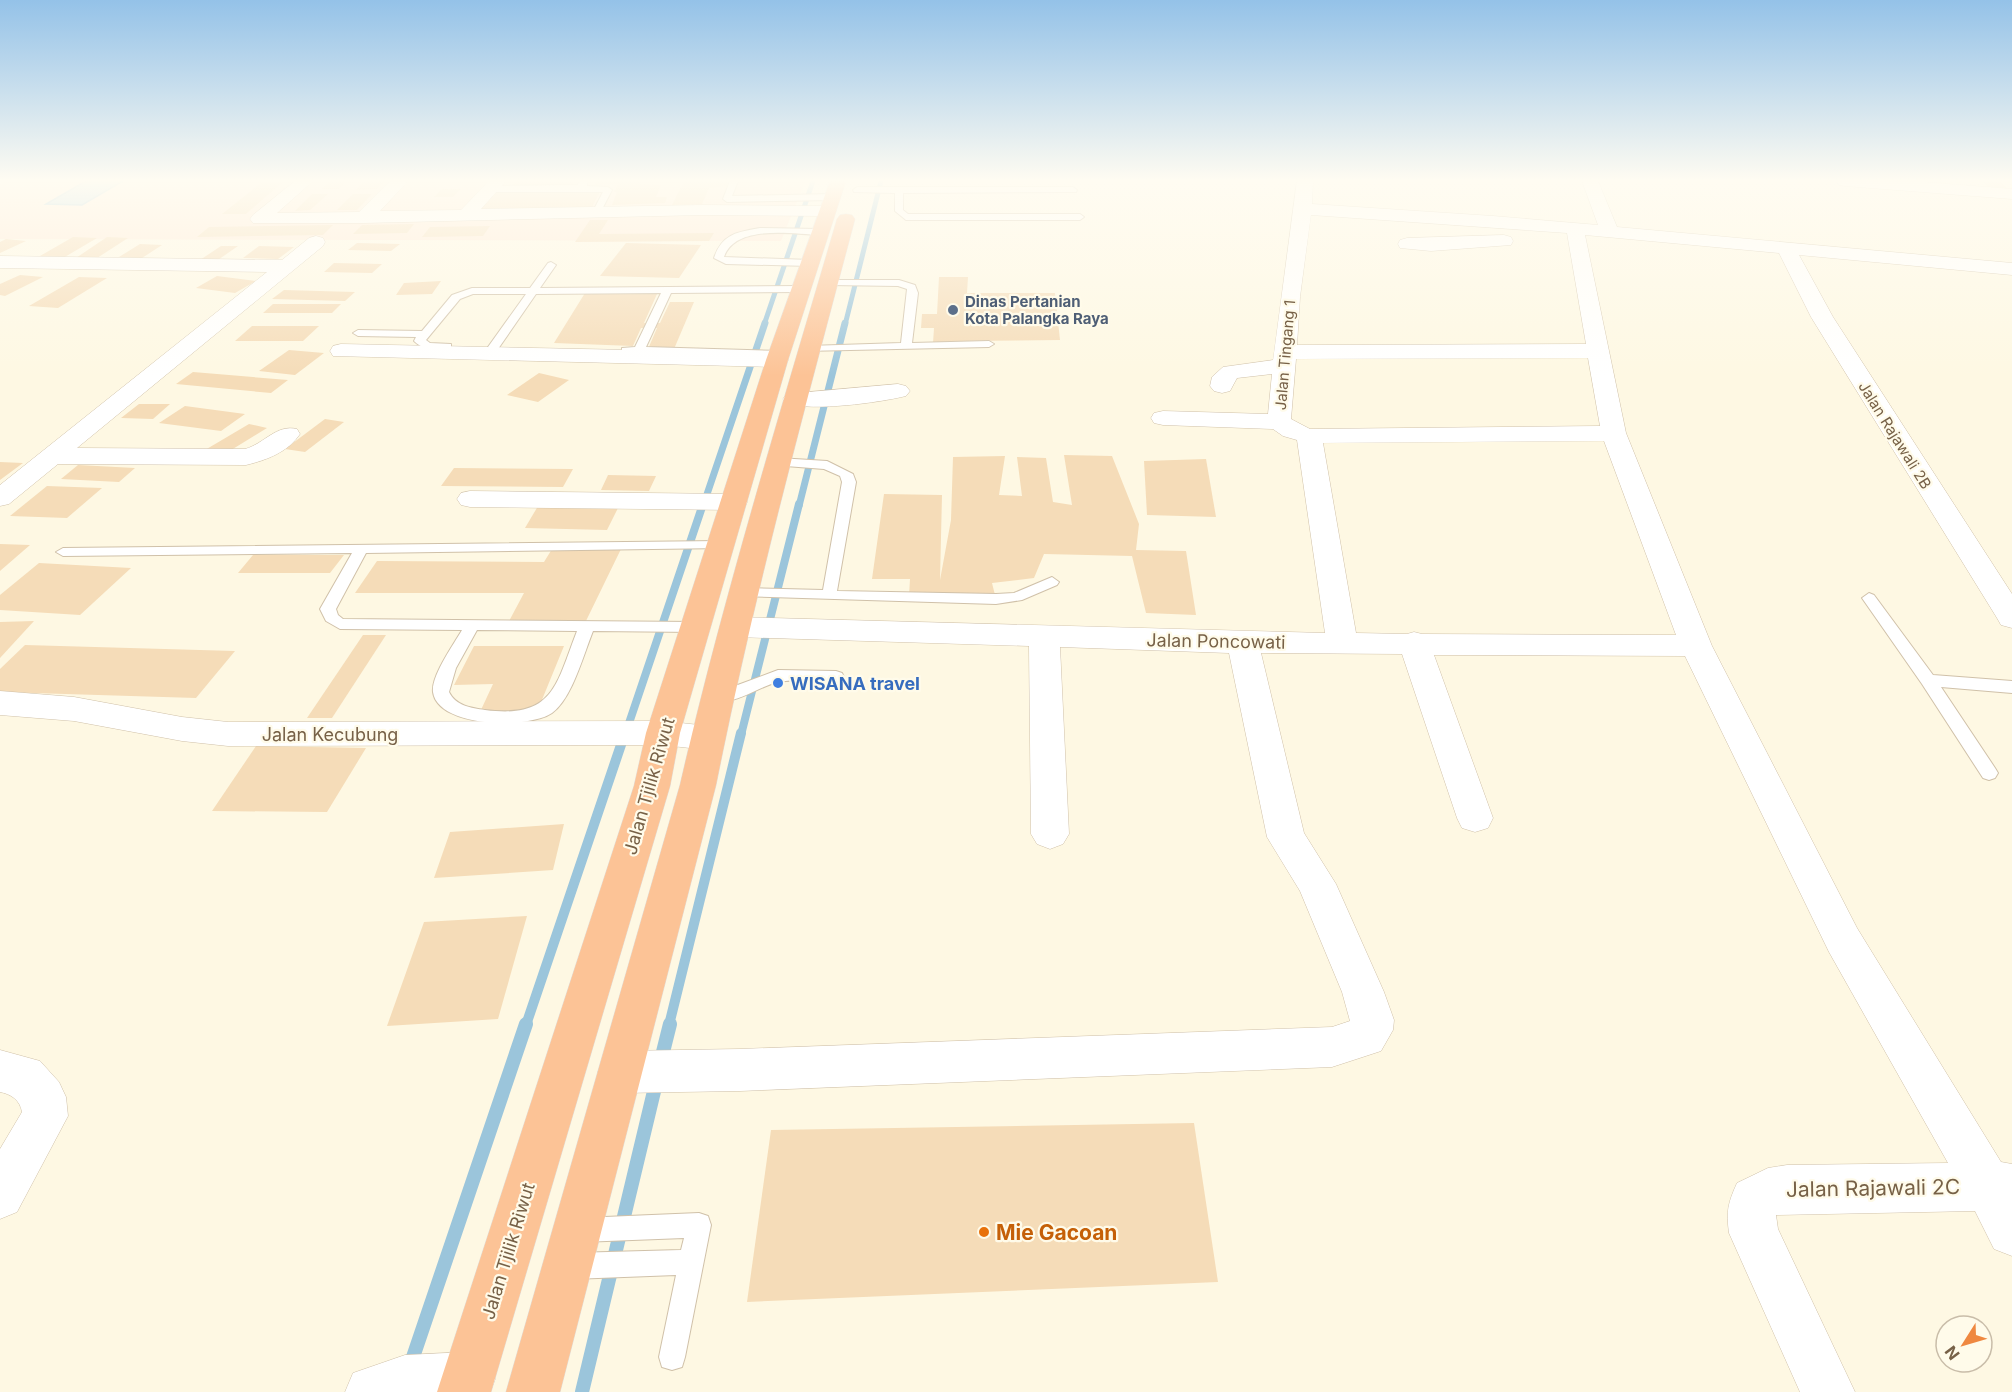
<svg xmlns="http://www.w3.org/2000/svg" width="2012" height="1392" viewBox="0 0 2012 1392" font-family="Inter,sans-serif">
<style>
.commercial{fill:#ffe9d6}
.water{fill:#b6d8e8;stroke:#9bc5db;stroke-width:1.5}
.lines{fill:none;stroke-linecap:round;stroke-linejoin:round}
.stream-far4{stroke:#9bc5db;stroke-width:5}
.stream-far3{stroke:#9bc5db;stroke-width:7}
.stream-far2{stroke:#9bc5db;stroke-width:8}
.stream-far1{stroke:#9bc5db;stroke-width:10}
.stream{stroke:#9bc5db;stroke-width:14}
.building{fill:#f5dcb8}
.lane-casing{stroke:#d0c1a9;stroke-width:2}
.street-casing{stroke:#d0c1a9;stroke-width:1}
.secondary-casing{stroke:#d3c2a5;stroke-width:1}
.highway-casing{stroke:#e1dcd7;stroke-width:1}
.lane{fill:#fff;fill-rule:evenodd}
.street{fill:#fff;fill-rule:evenodd}
.secondary{fill:#fff;fill-rule:evenodd}
.highway{fill:#fcc396;fill-rule:evenodd}
.service-dot{fill:#5c6f8a;stroke:#fffbea;stroke-width:2}
.shop-dot{fill:#3f7fe0;stroke:#fffbea;stroke-width:2}
.food-dot{fill:#e8710a;stroke:#fffbea;stroke-width:2}
.labels{text-anchor:middle;dominant-baseline:central;stroke-width:4.5;stroke-linejoin:round;paint-order:stroke}
.far-service-label{font-size:15px;font-weight:bold;fill:#4e5e75;stroke:#fffbea;text-anchor:start}
.far-street-label{font-size:15px;fill:#776147;stroke:#fffbea}
.street-label{font-size:18px;fill:#776147;stroke:#fffbea}
.shop-label{font-size:18px;font-weight:bold;fill:#366cbe;stroke:#fffbea;text-anchor:start}
.near-street-label{font-size:21px;fill:#776147;stroke:#fffbea}
.near-food-label{font-size:21px;font-weight:bold;fill:#c56008;stroke:#fffbea;text-anchor:start}
</style>
<rect width="100%" height="100%" fill="#fef8e3"/>
<path class="commercial" d="M6,181h799l-24,60 -781,-2v-55z"/>
<path class="water" d="M86,181h37l-41,24 -36,-1z"/>
<g class="lines">
<g class="stream-far4">
<path d="M764,325l49,-144"/>
<path d="M845,325l36,-144"/>
</g>
<g class="stream-far3">
<path d="M703,506l62,-183"/>
<path d="M799,506l46,-183"/>
</g>
<g class="stream-far2">
<path d="M625,735l78,-231"/>
<path d="M741,735l58,-231"/>
</g>
<g class="stream-far1">
<path d="M526,1025l99,-292"/>
<path d="M669,1025l72,-292"/>
</g>
<g class="stream">
<path d="M661,1060l9,-36"/>
<path d="M410,1366l116,-342"/>
<path d="M582,1392l74,-309"/>
</g>
</g>
<g class="building">
<path d="M330,181h16l-7,8h-17z"/>
<path d="M364,181h21l-8,8 -21,1z"/>
<path d="M516,181h33l-1,1h26l-4,6h-60z"/>
<path d="M596,181h46l-2,3 21,1 -5,12h11l-2,6 -53,2 5,-13h-3l4,-8 -23,1z"/>
<path d="M684,181h47l-2,5 -20,2 -7,16 -30,1z"/>
<path d="M1982,181h17l8,7 -19,-1z"/>
<path d="M283,182l-37,32h-24l39,-31z"/>
<path d="M442,189h19l-8,8h-19z"/>
<path d="M498,190h103l-9,17 -116,3z"/>
<path d="M312,194h16l-18,16 -15,1z"/>
<path d="M353,194h19l-15,16h-20z"/>
<path d="M590,220h18l-9,14 115,-1 -5,8 -134,1z"/>
<path d="M414,224l-7,9 -54,1 9,-9z"/>
<path d="M333,225l-10,10 -126,2 12,-10z"/>
<path d="M490,226l-7,10 -61,1 8,-10z"/>
<path d="M73,237l24,1 -39,23 -25,-1z"/>
<path d="M107,237l21,1 -34,22h-21z"/>
<path d="M6,239l20,2 -26,12v-11z"/>
<path d="M357,243l43,1 -9,7 -43,-1z"/>
<path d="M626,243l75,2 -22,33 -79,-2z"/>
<path d="M140,244l22,1 -20,13 -23,-1z"/>
<path d="M221,246h17l-23,16h-18z"/>
<path d="M259,246l35,1 -16,12 -35,-1z"/>
<path d="M334,263l48,1 -10,9 -48,-1z"/>
<path d="M20,275l23,2 -38,19 -5,-1v-11z"/>
<path d="M217,276l39,5 -21,12 -39,-5z"/>
<path d="M79,277l28,1 -49,30 -29,-2z"/>
<path d="M939,277h29l-1,16h88l5,47 -98,1v2h-29l1,-15h-13l1,-14h15z"/>
<path d="M441,281l-9,13 -36,1 8,-12z"/>
<path d="M284,290l71,2 -10,9 -73,-2z"/>
<path d="M585,293l72,1 -13,29h16l10,-21h24l-20,47h-26l9,-21h-16l-8,18 -79,-3z"/>
<path d="M273,304h68l-9,9h-69z"/>
<path d="M252,326h67l-16,15h-68z"/>
<path d="M289,350l35,3 -29,22 -36,-4z"/>
<path d="M193,372l95,8 -17,13 -95,-9z"/>
<path d="M539,373l30,7 -31,22 -31,-7z"/>
<path d="M139,404h31l-17,15 -32,-1z"/>
<path d="M185,406l60,8 -24,17 -62,-8z"/>
<path d="M325,419l19,3 -39,30 -20,-3z"/>
<path d="M249,424l18,4 -44,27 -18,-5z"/>
<path d="M1064,455l48,1 27,68 -3,26 50,1 10,64 -50,-2 -14,-57 -88,-2 -10,24 -42,5 4,16 -87,-2 1,-18h-38l12,-85 58,1 -2,85 11,-60 2,-63 52,-1 -6,39 23,1 -5,-39 29,1 7,44 19,3z"/>
<path d="M1206,459l10,58 -69,-2 -3,-54z"/>
<path d="M0,462l23,1 -23,17z"/>
<path d="M78,465l57,3 -16,14 -58,-3z"/>
<path d="M454,468l119,1 -10,18 -122,-1z"/>
<path d="M608,475l48,1 -7,15 -48,-1z"/>
<path d="M47,486l55,2 -35,30 -57,-2z"/>
<path d="M541,501l80,1 -14,28 -82,-2z"/>
<path d="M0,544l30,1 -30,26z"/>
<path d="M552,549h69l-36,74h-77l16,-30h-169l22,-32 167,1z"/>
<path d="M253,555h91l-14,18h-92z"/>
<path d="M39,563l92,5 -51,47 -80,-5v-15z"/>
<path d="M34,621l-34,37v-36z"/>
<path d="M363,635h23l-54,83h-25z"/>
<path d="M25,645l210,6 -39,47 -196,-6v-23z"/>
<path d="M474,646h90l-27,66h-57l13,-28 -39,1z"/>
<path d="M256,746l110,2 -39,64 -115,-1z"/>
<path d="M564,824l-11,46 -119,8 16,-46z"/>
<path d="M527,916l-29,103 -111,7 37,-104z"/>
<path d="M1194,1123l24,159 -471,20 24,-172z"/>
</g>
<g class="lines">
<defs>
<g id="lane">
<path d="M579,181h8v5l21,1 4,3 -13,25 -7,-2 11,-21h-113l-4,-3 4,-3 88,-1z"/>
<path d="M730,181h8l-6,15 100,-2 4,3 -4,3 -105,2 -4,-3z"/>
<path d="M857,187h216l4,3 -1,2 -173,1v17l5,4h172l4,3 -4,3h-174l-11,-9v-18l-41,-1 -1,-2z"/>
<path d="M760,228l60,1 5,3 -5,3c-28,-1 -85,-11 -96,22l86,3 5,3 -5,3 -84,-2 -12,-6c8,-24 23,-26 46,-30z"/>
<path d="M551,262l5,3 -16,23 261,-2 5,3 -5,3 -130,1 -25,54 137,4v4l-4,1 -157,-4v-4l13,-1 26,-54 -125,1 -38,55 -4,1 -6,-3 38,-53h-53l-13,5 -34,41 4,3 21,1v4c-14,3 -27,3 -37,-7l2,-4 -58,-1 -5,-3 5,-3 64,1 30,-36 20,-7h58l18,-25z"/>
<path d="M825,280h74l16,5 3,8 -6,50 77,-2 5,3 -5,3 -185,4 -2,-2 6,-3 93,-3 6,-54 -9,-3 -69,-1 -4,-1z"/>
<path d="M778,458l49,3 26,13 3,8 -19,109 159,3 18,-1 38,-16 7,5 -2,3 -35,15 -26,4 -257,-8 -2,-3 2,-3 5,-2 79,2 19,-108 -2,-6 -16,-7 -51,-4 -1,-3 1,-3z"/>
<path d="M720,541l7,4 -2,3 -359,5 -30,56 2,6 5,4 353,3 8,5 -8,5 -103,-1c-9,22 -21,68 -41,82 -23,16 -114,15 -119,-21 -2,-16 21,-48 29,-62l-122,-1 -14,-8 -6,-12 32,-56 -289,3 -7,-4 7,-4zM477,630l100,1c-21,54 -23,88 -92,79 -14,-2 -29,-4 -36,-18l7,-24z"/>
<path d="M1869,593l5,2 59,80 79,6v12l-71,-6 54,81 3,5 -3,5 -6,2 -6,-2 -61,-94 -60,-86z"/>
<path d="M778,670l58,1 6,2 2,4 -2,4 -6,2c-18,-1 -40,-5 -57,-1 -21,4 -45,25 -68,18l-2,-4 2,-4 24,-6z"/>
<path d="M699,1213l9,3 3,9 -26,132 -3,10 -10,3 -10,-3 -3,-10 17,-82 -104,4 -9,-4 -4,-9 4,-9 9,-4 109,-3 3,-12 -103,4 -9,-3 -3,-9 3,-9 9,-3z"/>
</g>
<g id="street">
<path d="M295,181h18l-36,32 82,-1 31,-31h18l-28,30 81,-1 28,-29h17l-25,28 221,-4 125,1 6,1 3,4 -3,4 -6,1 -125,-1 -339,8h-110l-3,-4 3,-4z"/>
<path d="M1297,181h16l-1,23 181,12 105,9 -16,-44h16l19,46 395,36v12l-213,-20 34,62 179,277v34l-11,-3 -4,-7 -186,-301 -32,-64 -194,-18 41,198 86,213 145,282 144,234 11,2v92l-18,-7 -19,-38 -199,4 2,14 77,163h-55l-71,-159c-3,-22 -1,-30 8,-50l31,-15 19,-3 161,-2 -119,-211 -144,-296 -251,-1 59,163 -5,10 -13,4 -13,-4 -5,-10 -55,-164 -141,-1 43,180 32,51 48,108 10,28 -1,10 -12,21 -49,16 -592,24 -120,2 -16,-6 -6,-15 6,-15 16,-6 120,-2 592,-22 18,-6 -8,-29 -42,-101 -33,-54 -38,-184 -169,-6 9,187 -6,10 -13,5 -13,-5 -6,-10 -2,-188 -294,-9 -11,-3 -4,-7 4,-7 11,-3 590,16 -28,-193 -14,-4 -10,-7 -110,-4 -9,-2 -3,-5 3,-5 9,-2 105,3 4,-40 -35,4 -7,13 -8,2 -8,-2 -4,-5 2,-9 11,-10 50,-7zM1311,215l256,18 19,111 -289,1 3,-48zM1588,358l12,68 -290,3 -19,-10 5,-60zM1604,441l72,194 -254,-1 -8,-2 -7,2 -51,-1 -33,-190z"/>
<path d="M1504,235l7,2 2,4 -2,4 -80,6 -31,-3 -2,-4 2,-4 7,-2z"/>
<path d="M316,236l7,2 2,4 -2,4 -246,202 168,1c19,-5 31,-25 52,-20l3,5c-12,18 -33,26 -54,31l-188,-1 -49,40 -9,2v-21l267,-213 -267,-4v-12l282,4 27,-22z"/>
<path d="M341,344l436,9 8,2 3,5 -3,5 -8,2 -444,-11 -3,-5 3,-5z"/>
<path d="M898,384l8,2 4,5 -4,5c-29,7 -91,15 -119,8l-4,-5 4,-5z"/>
<path d="M470,491l264,3 10,2 3,6 -3,6 -10,2 -264,-3 -9,-2 -4,-6 4,-6z"/>
<path d="M0,691l74,6 108,20 46,5 435,-1 45,5 12,3 5,9 -5,9 -12,3 -45,-5 -435,1 -46,-5 -108,-20 -74,-6z"/>
<path d="M0,1050l40,11 19,21 7,15 2,19 -51,96 -17,7v-70l22,-37c-2,-12 -11,-18 -22,-20z"/>
<path d="M468,1352l19,8 8,19 -5,13h-145l8,-19 52,-18z"/>
</g>
<path id="secondary" d="M1837,181h73l102,8v10l-167,-13 -6,-1z"/>
<g id="highway">
<path d="M830,181h16l-58,179 -108,373 -10,53 -179,606h-54l197,-606 12,-53 120,-373z"/>
<path d="M846,214l6,1 3,4c-50,188 -101,375 -139,566l-156,607h-54l174,-607c44,-191 102,-378 157,-566l3,-4z"/>
</g>
</defs>
<use href="#lane" class="lane-casing"/>
<use href="#street" class="street-casing"/>
<use href="#secondary" class="secondary-casing"/>
<use href="#highway" class="highway-casing"/>
<use href="#lane" class="lane"/>
<use href="#street" class="street"/>
<use href="#secondary" class="secondary"/>
<use href="#highway" class="highway"/>
</g>
<linearGradient id="sky" x2="0" y2="1"><stop stop-color="#94c2e8"/><stop offset="0.48" stop-color="#fffcf2"/><stop offset="1" stop-color="#fffcf2" stop-opacity="0"/></linearGradient>
<rect width="2012" height="376" fill="url(#sky)"/>
<circle class="service-dot" cx="953" cy="310" r="6"/>
<circle class="shop-dot" cx="778" cy="683" r="6"/>
<circle class="food-dot" cx="984" cy="1232" r="6"/>
<g class="labels">
<g class="far-service-label">
<text x="965" y="301">Dinas Pertanian<tspan x="965" dy="17">Kota Palangka Raya</tspan></text>
</g>
<g class="far-street-label">
<text transform="translate(1285 355) rotate(-85)">Jalan Tingang 1</text>
<text transform="translate(1895 435) rotate(58)">Jalan Rajawali 2B</text>
</g>
<g class="street-label">
<text transform="translate(1216 641) rotate(1)">Jalan Poncowati</text>
<text x="330" y="734">Jalan Kecubung</text>
<text transform="translate(649 786) rotate(-74)">Jalan Tjilik Riwut</text>
<text transform="translate(508 1251) rotate(-73)">Jalan Tjilik Riwut</text>
</g>
<g class="shop-label">
<text x="790" y="683">WISANA travel</text>
</g>
<g class="near-street-label">
<text transform="translate(1873 1188) rotate(-1)">Jalan Rajawali 2C</text>
</g>
<g class="near-food-label">
<text x="996" y="1232">Mie Gacoan</text>
</g>
</g>
<g transform="translate(1964 1344) rotate(233)"><circle r="28" fill="#fffbea" stroke="#c9bda9" stroke-width="1.5"/>
<path d="M0-4.5L10 22L0 15L-10 22Z" fill="#ef8840"/>
<text y="-9" font-size="16" font-weight="bold" text-anchor="middle" fill="#776147">N</text>
</g>
</svg>
